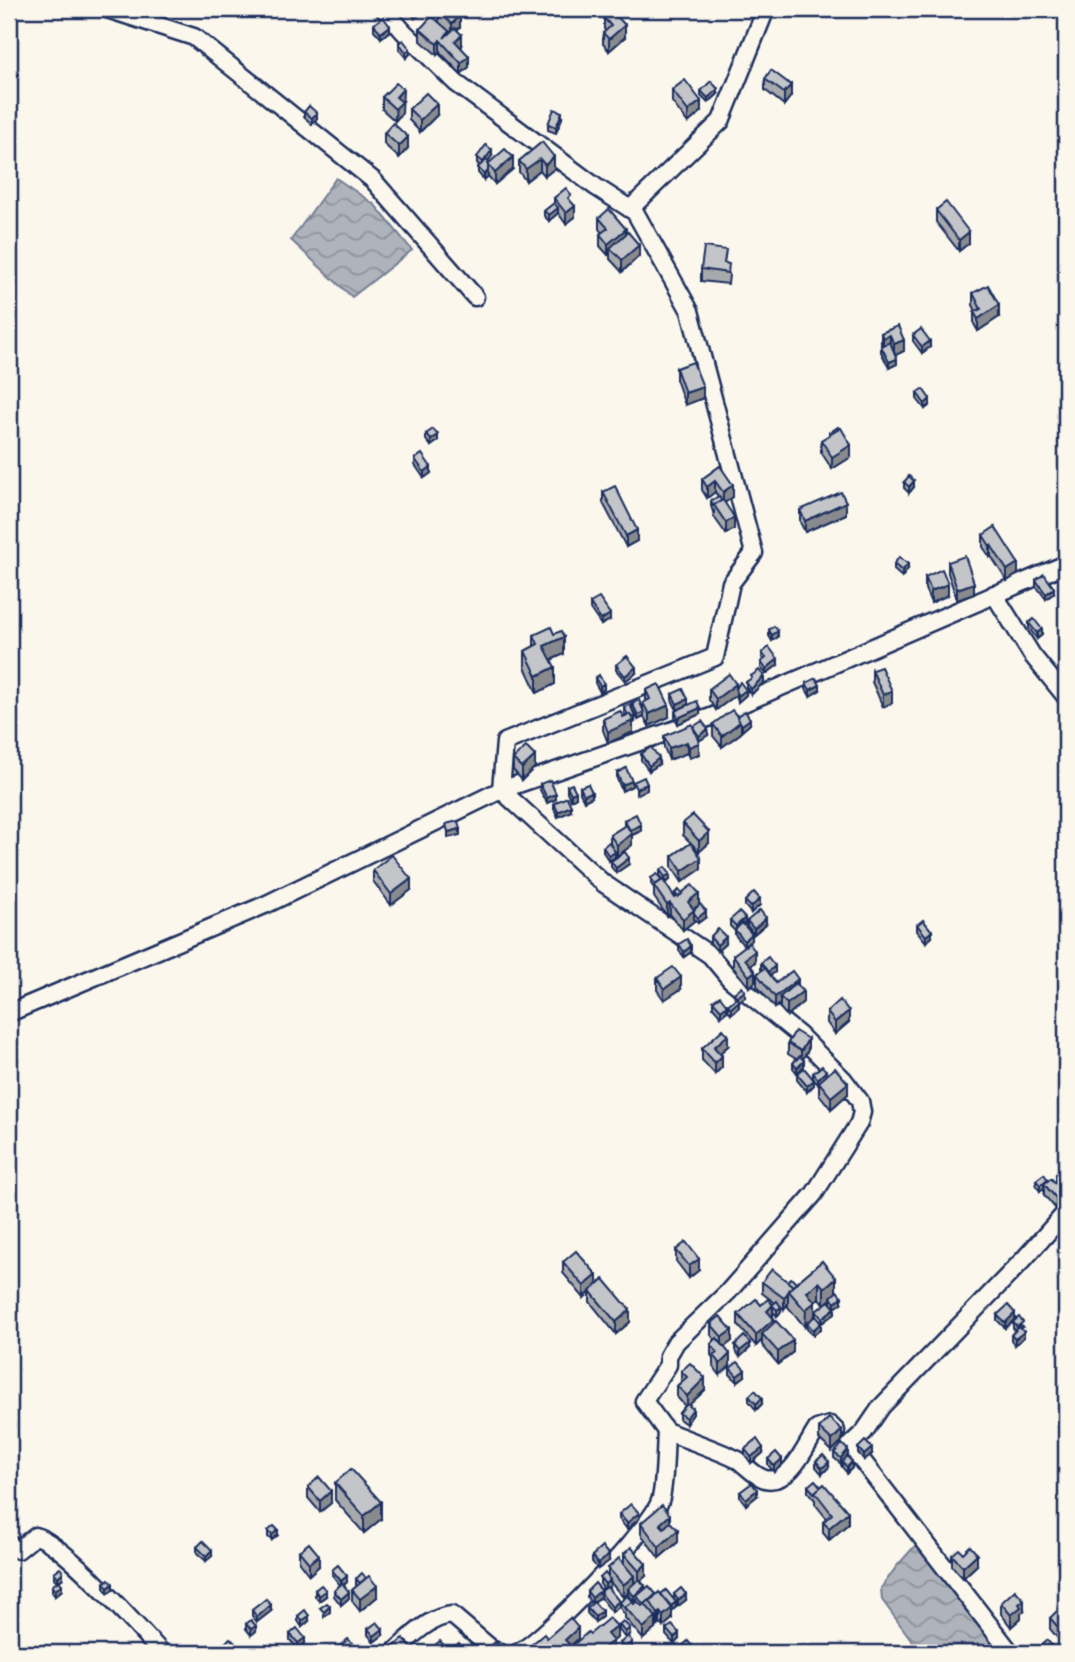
<svg xmlns="http://www.w3.org/2000/svg" width="1075" height="1662" viewBox="0 0 1075 1662" font-family="'Balsamiq Sans',sans-serif">
<style>
.water{fill:url(#water-waves);stroke:#747e96;stroke-width:2}
.lines{fill:none;stroke-linecap:round;stroke-linejoin:round}
.street-casing{stroke:#1b2f5e;stroke-width:21}
.street{stroke:#fbf7ec;stroke-width:16}
.wall{fill:#a8a9ad;stroke:#1b2f5e;stroke-width:2}
.shaded-wall{fill:#888a8d;stroke:#1b2f5e;stroke-width:2}
.building{fill:#c3c5c9;stroke:#1b2f5e;stroke-width:2}
</style>
<defs>
<pattern id="water-waves" width="16" height="10" patternUnits="userSpaceOnUse" patternTransform="scale(1.75)"><rect width="16" height="10" fill="#afb3bb"/><path d="M0 5q4-4 8 0t8 0" fill="none" stroke="#8e929b"/></pattern>
</defs>
<rect width="100%" height="100%" fill="#fbf7ec"/>
<filter id="ink" filterUnits="userSpaceOnUse"><feTurbulence type="fractalNoise" baseFrequency=".0143" numOctaves="2"/><feDisplacementMap in="SourceGraphic" scale="14" xChannelSelector="R" yChannelSelector="G"/><feConvolveMatrix kernelMatrix="1 2 1 2 8 2 1 2 1" color-interpolation-filters="sRGB"/></filter>
<g filter="url(#ink)">
<g class="water">
<path d="M336,178l39,27 37,45 -60,47 -61,-57z"/>
<path d="M919,1545l88,108h-86l-39,-53 -1,-12 16,-22 15,-17z"/>
</g>
<g class="lines">
<defs>
<g id="street">
<path d="M107,9l87,28 179,143 102,117"/>
<path d="M384,9l19,22 53,52 140,104 39,25 55,99 64,242 -23,30 -16,74 -210,85 -4,48 102,93 107,72 20,24 69,56 45,45 16,21 2,11 -3,11 -45,71 -86,98 -52,50 -8,14v9l-24,36 22,30c-1,17 -1,57 -6,70 -9,27 -117,141 -143,152"/>
<path d="M630,209l91,-88 45,-112"/>
<path d="M994,594l38,61 34,42"/>
<path d="M9,1013l258,-109 234,-114 210,-73 355,-153"/>
<path d="M666,1431c24,10 49,18 72,29 9,6 16,16 27,19 26,6 41,-34 52,-50l13,-4 6,6"/>
<path d="M9,1544l9,6 17,-14c27,5 104,93 127,117"/>
<path d="M393,1653c17,-15 35,-36 59,-38l41,35 8,3"/>
<path d="M1011,1653l-161,-208 14,-13 17,-25 143,-148 42,-47"/>
</g>
</defs>
<use href="#street" class="street-casing"/>
<use href="#street" class="street"/>
</g>
<g class="wall">
<path d="M408,9h19l-12,9z"/>
<path d="M439,12l21,15 -3,3 5,16 -1,1 8,20 -8,7 -21,-22 -3,3 -17,-15v-11l19,-7z"/>
<path d="M604,18l21,19 -16,14 -6,-7v-11l3,-2 -2,-2z"/>
<path d="M374,24l16,7 -9,7 -7,-8z"/>
<path d="M399,43l11,11 -4,4 -7,-9z"/>
<path d="M765,79l26,17 -7,9 -19,-15z"/>
<path d="M672,90l29,22 -13,11 -16,-21z"/>
<path d="M701,91l17,3 -10,9 -7,-7z"/>
<path d="M382,97l21,4 -1,1v11l-7,8 -13,-12z"/>
<path d="M409,109l28,6 -17,17 -11,-12z"/>
<path d="M304,112l13,6 -5,6 -8,-7z"/>
<path d="M562,118l-6,15 -8,-3v-6z"/>
<path d="M384,133l24,15 -9,10 -15,-14z"/>
<path d="M542,142l12,27 -9,7 -5,-6 -14,11 -7,-9v-11z"/>
<path d="M492,156l-4,5 1,2 24,6 -18,15 -7,-8 -4,4 -6,-7v-6l2,-1 -3,-3v-6z"/>
<path d="M554,198l17,4 4,15 -9,7 -8,-11 -9,8 -5,-5v-5l10,-7z"/>
<path d="M936,210l33,33 -10,8 -23,-29z"/>
<path d="M599,218l27,16 13,22 -17,16 -12,-13v-5l-2,1 -8,-9v-12l2,-1 -3,-4z"/>
<path d="M726,263l3,12 -1,9 -27,-3v-12z"/>
<path d="M973,293l26,24 -21,14 -4,-7v-12l2,-1 -3,-6z"/>
<path d="M898,326l6,25 -9,4 2,9 -8,4 -8,-16v-19z"/>
<path d="M913,335l17,12 -8,6 -9,-12z"/>
<path d="M676,368l27,30 -18,7 -9,-26z"/>
<path d="M917,393l13,12 -5,4 -8,-10z"/>
<path d="M829,433l22,24 -19,12 -11,-17v-12l8,-4z"/>
<path d="M426,434l12,7 -7,5 -5,-6z"/>
<path d="M415,459l16,14 -7,5 -9,-13z"/>
<path d="M720,466l13,31 -9,5 10,27 -8,5 -12,-17v-6l-1,1 -2,-6v-6l8,-2 -4,-6 -8,6 -5,-8v-11z"/>
<path d="M904,482l10,5 -5,6 -5,-5z"/>
<path d="M603,492l34,49 -11,6 -23,-44z"/>
<path d="M800,510l46,4 -41,18 -5,-10z"/>
<path d="M983,535l35,39 -11,7 -16,-25 -1,1 -7,-10z"/>
<path d="M948,562l26,32 -17,6 -9,-27z"/>
<path d="M894,564l14,5 -6,8 -8,-7z"/>
<path d="M925,577l23,18 -17,8 -6,-14z"/>
<path d="M1036,580l18,13 -8,6 -10,-13z"/>
<path d="M590,603l20,17 -9,5 -11,-16z"/>
<path d="M1029,623l13,12 -5,4 -8,-11z"/>
<path d="M769,630l9,7 -6,4 -3,-5z"/>
<path d="M554,634l10,20 -13,6 4,24 -18,9 -12,-26v-16l9,-5v-11z"/>
<path d="M762,653l16,12 -12,9 -5,-6v-6l2,-2 -1,-2z"/>
<path d="M616,665l20,8 -11,8 -9,-11z"/>
<path d="M872,670l20,33 -9,4 -11,-25z"/>
<path d="M751,676l13,6 -13,13 -5,-8v-5l5,-3z"/>
<path d="M595,678l9,11 -4,3 -5,-9z"/>
<path d="M806,683l14,7 -10,6 -4,-7z"/>
<path d="M709,689h27l10,6 -8,7 -2,-7 -20,15 -7,-10z"/>
<path d="M646,690l23,27 -20,9 -5,-9 -6,3 -6,-12v-5l11,6v-6l3,-2z"/>
<path d="M672,694l16,11 12,9 -22,10 -3,-7v-6l2,-1 -5,-10z"/>
<path d="M624,707l11,15 -2,1v9l-25,11 -5,-13v-11l23,-3 -2,-3z"/>
<path d="M737,717l13,7 -8,7 -1,-2v4l-19,14 -9,-11v-12z"/>
<path d="M693,727l15,8 -9,6 -1,-1 1,14 -10,4 -2,-5 -18,7 -5,-13v-11z"/>
<path d="M641,754l18,10 -10,7 -8,-11z"/>
<path d="M513,759l22,8 -13,13 -9,-10z"/>
<path d="M617,773l15,13 -10,5 -5,-12z"/>
<path d="M540,784l16,15 -9,4 -7,-13z"/>
<path d="M567,786l9,11 -5,3 -4,-8z"/>
<path d="M580,787l12,10 -8,4 -4,-8z"/>
<path d="M554,803l17,8 -13,6 -4,-8z"/>
<path d="M624,820l17,11 -9,4v10l-15,11 -2,-2v3l-6,4 -6,-9v-5l7,-3v-9l14,-9z"/>
<path d="M683,823l26,20 -10,9 -7,-8 9,25 -19,13 -10,-15v-11l19,-13 -8,-8z"/>
<path d="M611,861l18,3 -13,9 -5,-6z"/>
<path d="M373,870l38,20 -20,15 -18,-24z"/>
<path d="M660,870l10,10 -5,3 10,14v-4l7,1 17,11 -6,4 13,8 -8,6 -4,-4v2l-11,9 -13,-16 -3,2 -13,-19v-9l-3,-4v-6l11,3 1,-1 -3,-4z"/>
<path d="M745,901l15,4 -9,8 -6,-7z"/>
<path d="M730,920l15,4 -1,1 8,15 -8,6 -9,-11v-4l-5,-5z"/>
<path d="M747,921l19,3 -12,10 -7,-8z"/>
<path d="M917,925l15,12 -6,5 -9,-11z"/>
<path d="M710,937l16,6 -9,8 -7,-8z"/>
<path d="M679,944l12,8 -7,5 -5,-7z"/>
<path d="M733,955l22,7 -4,4 4,16 -6,5 -16,-20z"/>
<path d="M761,963l14,9 -5,4 6,7 22,2 5,17 -16,14 -7,-8v-4l-5,4 -18,-22v-12l5,-4 -1,-1z"/>
<path d="M657,978l24,11 -17,11 -7,-10z"/>
<path d="M734,993l11,4 -6,4v6l-8,7 -3,-4v-5l7,-6z"/>
<path d="M713,1001l14,10 -6,5 -8,-9z"/>
<path d="M827,1012l22,10 -14,12 -8,-11z"/>
<path d="M788,1043l20,7 -5,9 1,7 -7,7 -4,-5v-5l3,-4 -8,-5z"/>
<path d="M728,1046l-8,7 2,14 -7,7 -13,-14v-12z"/>
<path d="M813,1073l13,3 22,18 -17,15 -12,-15v-10h-1l-4,-4v5l-7,7 -10,-12v-6l16,4z"/>
<path d="M1066,1164v37l-10,8 -12,-14v-7l-4,3 -4,-5v-6h12l8,4v-10l9,1v-10z"/>
<path d="M676,1250l23,20 -10,8 -13,-17z"/>
<path d="M822,1261l14,31 6,11 -7,5 -4,-5v-4l-2,2 6,12 -13,10 -6,-6v-6l8,-6 -5,-7 -4,4v15l6,12 -8,6 -6,-6v-4l-2,2 -17,-20v-4l-4,6 -3,-2v5l-4,4 -4,-4v4l-1,1 2,7 19,28 -15,12 -16,-19v-5l-6,6 -18,-21v-11l23,-9 12,-1 2,-1 -13,-10v-11l25,-1 9,2z"/>
<path d="M563,1262l34,23 33,37 -14,12 -26,-32v-10l-6,6 -21,-25z"/>
<path d="M997,1315l18,4 -10,9 -8,-8z"/>
<path d="M1013,1322l10,5 -2,2 3,8 -9,8 -4,-5v-5l4,-5 -2,-2z"/>
<path d="M711,1324l21,17 -8,6 6,19 -10,9 -7,-9v-8l-2,-3v-11l4,-4 -4,-5z"/>
<path d="M735,1345l15,3 -10,9 -5,-7z"/>
<path d="M730,1368l15,8 -8,6 -7,-8z"/>
<path d="M681,1371l24,19 -16,15 4,9 -7,10 -7,-5v-6l6,-7 -8,-9v-11l4,-4z"/>
<path d="M749,1396l13,8 -6,6 -7,-9z"/>
<path d="M819,1428l23,13 -10,10 -13,-12z"/>
<path d="M858,1448l14,6 -8,6 -6,-7z"/>
<path d="M745,1449l18,4 -12,10 -6,-8z"/>
<path d="M834,1453l14,3 -1,1 5,11 -5,5 -5,-6v-4l-1,1 -7,-6z"/>
<path d="M768,1459l14,6 -8,7 -6,-7z"/>
<path d="M816,1461l13,6 -7,7 -6,-7z"/>
<path d="M335,1483l46,36 -17,14 -29,-33z"/>
<path d="M808,1486l40,38 -19,16 -6,-7v-11l4,-3 -12,-15v-4l-7,-8z"/>
<path d="M308,1487l23,16 -11,9 -12,-14z"/>
<path d="M740,1492l17,4 -11,9 -6,-8z"/>
<path d="M619,1514l20,5 -12,10 -8,-10z"/>
<path d="M670,1522l8,20 -19,16 -18,-24v-11z"/>
<path d="M268,1531l10,4 -6,5 -4,-3z"/>
<path d="M197,1547l15,9 -6,5 -9,-8z"/>
<path d="M299,1551l20,15 -10,9 -10,-13z"/>
<path d="M624,1554l22,22 -6,5 5,8 11,5h5l13,5v-5l12,6 -8,6 -2,-3v4l-4,4v8l-9,8 -3,-3 -2,2 -2,-3v5l-13,11 -18,-21v-3l-5,-7v-6l14,2 3,-3v-2l-3,2 -6,-7v-1l-5,4 -13,-15v4l-2,2 11,19 -7,5 -12,-15 -6,5 8,15 -7,5 -8,-9v-5l5,-4 -5,-7v-6h14l3,-2 -4,-5v-6l8,-1v-9l16,-4z"/>
<path d="M952,1555l25,10 -14,13 -11,-12z"/>
<path d="M592,1556l17,5 -11,8 -6,-7z"/>
<path d="M332,1570l15,12 -3,3 5,13 -8,7 -7,-9v-5l6,-6 -8,-10z"/>
<path d="M54,1572l9,6 -4,3 3,9 -7,6 -3,-4v-6l5,-4 -3,-4z"/>
<path d="M356,1579l21,18 -17,14 -8,-10v-11l5,-4 -1,-1z"/>
<path d="M104,1583l9,7 -5,3 -4,-5z"/>
<path d="M315,1590l11,6 -7,5 -4,-5z"/>
<path d="M1001,1603l23,8 -3,2v5l-10,9 -10,-13z"/>
<path d="M252,1610l19,1 -14,11 -5,-6z"/>
<path d="M298,1616l11,5 -7,6 -4,-6z"/>
<path d="M1066,1616v32l-16,-19v-11z"/>
<path d="M246,1624l10,7 -5,4 -5,-6z"/>
<path d="M619,1625l11,9 -5,4 -6,-8z"/>
<path d="M368,1629l15,6 -9,7 -6,-7z"/>
<path d="M666,1629l13,10 -5,5 -8,-9z"/>
<path d="M290,1634l15,9 -7,6 -8,-9z"/>
<path d="M590,1634l27,4 -4,3v11l-1,1h-40v-7z"/>
<path d="M620,1643l12,4 -8,6 -4,-4z"/>
<path d="M224,1644l14,8 -1,1h-9l-4,-4z"/>
</g>
<g class="shaded-wall">
<path d="M415,9h12l-12,9z"/>
<path d="M460,15v12l-8,8v-11z"/>
<path d="M625,25v12l-16,14v-12z"/>
<path d="M390,26v5l-9,7v-5z"/>
<path d="M462,35v11l-7,7v-12z"/>
<path d="M440,40v12l-3,3v-11z"/>
<path d="M410,49v5l-4,4v-6z"/>
<path d="M469,56v11l-8,7v-11z"/>
<path d="M791,85v11l-7,9v-12z"/>
<path d="M403,89l-1,24 -7,8 1,-24z"/>
<path d="M718,89v5l-10,9v-5z"/>
<path d="M701,101v11l-13,11v-12z"/>
<path d="M437,104v11l-17,17v-12z"/>
<path d="M562,112v6l-6,15v-6z"/>
<path d="M317,113v5l-5,6v-6z"/>
<path d="M408,137v11l-9,10v-12z"/>
<path d="M492,150v6l-9,12v-6z"/>
<path d="M513,157v12l-18,15v-11z"/>
<path d="M554,157v12l-9,7v-11z"/>
<path d="M540,159v11l-14,11v-12z"/>
<path d="M488,171v5l-4,4v-5z"/>
<path d="M575,206v11l-9,7v-11z"/>
<path d="M558,208v5l-9,8v-6z"/>
<path d="M626,229v11l-16,8v6l-2,1v-11z"/>
<path d="M969,232v11l-10,8v-11z"/>
<path d="M639,245v11l-17,16v-12z"/>
<path d="M999,305v12l-21,14v-12z"/>
<path d="M890,335v12l-7,3v-12z"/>
<path d="M904,340v11l-10,5v-12z"/>
<path d="M930,341v6l-8,6v-6z"/>
<path d="M897,359v5l-8,4v-6z"/>
<path d="M703,387v11l-18,7v-12z"/>
<path d="M930,399v6l-5,4v-5z"/>
<path d="M438,435v6l-7,5v-6z"/>
<path d="M851,445v12l-19,12v-12z"/>
<path d="M431,467v6l-7,5v-6z"/>
<path d="M715,481v11l-8,6v-11z"/>
<path d="M914,481v6l-5,6v-6z"/>
<path d="M733,485v12l-10,7v-12z"/>
<path d="M846,502v12l-41,18v-11z"/>
<path d="M734,517v12l-8,5v-11z"/>
<path d="M637,530v11l-11,6v-11z"/>
<path d="M991,545v11l-1,1v-11z"/>
<path d="M1018,563v11l-11,7v-11z"/>
<path d="M908,564v5l-6,8v-6z"/>
<path d="M974,583v11l-17,6v-11z"/>
<path d="M948,584v11l-17,8v-12z"/>
<path d="M1054,588v5l-8,6v-5z"/>
<path d="M610,614v6l-9,5v-5z"/>
<path d="M1042,629v6l-5,4v-6z"/>
<path d="M778,631v6l-6,4v-6z"/>
<path d="M564,637v17l-20,9v-17z"/>
<path d="M778,659v6l-12,9v-5z"/>
<path d="M555,667v17l-18,9v-17z"/>
<path d="M636,667v6l-11,8v-5z"/>
<path d="M764,676v6l-13,13v-6z"/>
<path d="M604,684v5l-4,3v-6z"/>
<path d="M736,684v11l-20,15v-11z"/>
<path d="M820,685v5l-10,6v-6z"/>
<path d="M746,690v5l-8,7v-6z"/>
<path d="M892,691v12l-9,4v-12z"/>
<path d="M688,699v6l-11,5v-6z"/>
<path d="M669,705v12l-20,9v-12z"/>
<path d="M700,708v6l-22,10v-6z"/>
<path d="M644,712v5l-6,3v-5z"/>
<path d="M635,716v6l-2,1v9l-25,11v-11z"/>
<path d="M750,719v5l-8,7v-6z"/>
<path d="M741,721v12l-19,14v-11z"/>
<path d="M708,729v6l-9,6v-5z"/>
<path d="M687,742v11l-18,7v-12z"/>
<path d="M699,743v11l-10,4v-11z"/>
<path d="M535,756v11l-13,13v-12z"/>
<path d="M659,758v6l-10,7v-5z"/>
<path d="M632,781v5l-10,5v-6z"/>
<path d="M647,784v6l-11,5v-6z"/>
<path d="M576,792v5l-5,3v-6z"/>
<path d="M592,792v5l-8,4v-6z"/>
<path d="M556,794v5l-9,4v-5z"/>
<path d="M571,806v5l-13,6v-5z"/>
<path d="M641,825v6l-9,4v10l-15,11v-11l12,-15z"/>
<path d="M460,829v6l-12,3v-6z"/>
<path d="M709,832v11l-10,9v-11z"/>
<path d="M615,852v5l-6,4v-5z"/>
<path d="M629,858v6l-13,9v-5z"/>
<path d="M701,858v11l-19,13v-11z"/>
<path d="M670,874v6l-5,3v-6z"/>
<path d="M411,879v11l-20,15v-11z"/>
<path d="M699,893v12l-11,8v-11z"/>
<path d="M760,899v6l-9,8v-6z"/>
<path d="M670,903v11l-3,2v-11z"/>
<path d="M694,910v11l-11,9v-11z"/>
<path d="M706,911v6l-8,6v-5z"/>
<path d="M745,918v6l-9,8v-6z"/>
<path d="M766,918v6l-12,10v-5z"/>
<path d="M932,931v6l-6,5v-6z"/>
<path d="M752,934v6l-8,6v-5z"/>
<path d="M726,937v6l-9,8v-6z"/>
<path d="M691,946v6l-7,5v-5z"/>
<path d="M755,951v11l-10,8v-11z"/>
<path d="M775,966v6l-7,5v-5z"/>
<path d="M11,968v11l-2,2v-11z"/>
<path d="M755,971v11l-6,5v-11z"/>
<path d="M681,977v12l-17,11v-11z"/>
<path d="M798,979v12l-18,6v7l-5,4v-11z"/>
<path d="M745,991v6l-8,6v-6z"/>
<path d="M803,991v11l-16,14v-12z"/>
<path d="M739,1001v6l-8,7v-6z"/>
<path d="M727,1005v6l-6,5v-6z"/>
<path d="M849,1011v11l-14,12v-12z"/>
<path d="M728,1035v11l-14,12v-11z"/>
<path d="M808,1039v11l-7,12v-11z"/>
<path d="M722,1056v11l-7,7v-11z"/>
<path d="M804,1061v5l-7,7v-5z"/>
<path d="M826,1071v6l-8,7v-5z"/>
<path d="M814,1080v5l-7,7v-6z"/>
<path d="M848,1083v11l-17,15v-12z"/>
<path d="M1048,1180v5l-4,-1v4l-4,3v-6z"/>
<path d="M1066,1189v12l-10,8v-11z"/>
<path d="M699,1259v11l-10,8v-12z"/>
<path d="M597,1275v11l-13,12v-12z"/>
<path d="M836,1278v17l-5,2v2l-7,6v-17z"/>
<path d="M819,1282v16l-4,4v17l-8,4v2l-2,2 2,-35z"/>
<path d="M788,1292v11l-4,6v-11z"/>
<path d="M842,1297v6l-7,5v-5z"/>
<path d="M773,1305v11l-6,6v-11z"/>
<path d="M781,1307v5l-4,4v-6z"/>
<path d="M835,1308v5l-13,10v-5z"/>
<path d="M630,1310v12l-14,12v-12z"/>
<path d="M1015,1313v6l-10,9v-5z"/>
<path d="M774,1319v12l-12,3v6l-6,6v-11z"/>
<path d="M821,1323v6l-8,6v-5z"/>
<path d="M732,1330v11l-10,8v-12z"/>
<path d="M1024,1332v5l-9,8v-6z"/>
<path d="M793,1340v12l-15,12v-12z"/>
<path d="M750,1343v5l-10,9v-6z"/>
<path d="M730,1354v12l-10,9v-11z"/>
<path d="M745,1370v6l-8,6v-6z"/>
<path d="M705,1378v12l-18,17v-11z"/>
<path d="M762,1398v6l-6,6v-6z"/>
<path d="M693,1409v5l-7,10v-6z"/>
<path d="M842,1430v11l-10,10v-11z"/>
<path d="M763,1448v5l-12,10v-6z"/>
<path d="M872,1448v6l-8,6v-5z"/>
<path d="M848,1450v6l-7,8v-6z"/>
<path d="M782,1459v6l-8,7v-6z"/>
<path d="M829,1462v5l-7,7v-6z"/>
<path d="M852,1462v6l-5,5v-6z"/>
<path d="M757,1490v6l-11,9v-6z"/>
<path d="M331,1491v12l-11,9v-11z"/>
<path d="M381,1502v17l-17,14v-17z"/>
<path d="M848,1512v12l-19,16v-12z"/>
<path d="M639,1513v6l-12,10v-6z"/>
<path d="M670,1515v11l-10,9v-11z"/>
<path d="M278,1530v5l-6,5v-5z"/>
<path d="M678,1530v12l-19,16v-11z"/>
<path d="M212,1550v6l-6,5v-5z"/>
<path d="M977,1554v11l-14,13v-11z"/>
<path d="M319,1555v11l-10,9v-12z"/>
<path d="M609,1555v6l-11,8v-5z"/>
<path d="M646,1564v12l-7,6v-11z"/>
<path d="M63,1572v6l-5,4v-5z"/>
<path d="M347,1576v6l-6,5v-6z"/>
<path d="M634,1576v11l-6,2v4l-5,4v-12z"/>
<path d="M610,1580v6l-5,4v-6z"/>
<path d="M113,1584v6l-5,3v-5z"/>
<path d="M62,1585v5l-7,6v-6z"/>
<path d="M377,1586v11l-17,14v-12z"/>
<path d="M645,1586v6l-8,4v3l-3,2v-5z"/>
<path d="M326,1590v6l-7,5v-5z"/>
<path d="M601,1590l-1,2v5l-8,7v-6z"/>
<path d="M349,1592v6l-8,7v-6z"/>
<path d="M686,1594v6l-8,6v-6z"/>
<path d="M1024,1600v11l-3,2v5l-10,9v-12l8,-11z"/>
<path d="M619,1601v6l-7,5v-5z"/>
<path d="M676,1602v5l-4,4v8l-9,8v-11l6,-8z"/>
<path d="M271,1605v6l-14,11v-5z"/>
<path d="M330,1606v6l-6,5v-5z"/>
<path d="M602,1611v6l-7,5v-5z"/>
<path d="M660,1612v12l-2,2v-12z"/>
<path d="M309,1616v5l-7,6v-6z"/>
<path d="M656,1617v11l-13,11v-11z"/>
<path d="M256,1626v5l-5,4v-6z"/>
<path d="M617,1626v12l-6,5 2,-2v11l-17,1 11,-19z"/>
<path d="M578,1628v11l-9,8v6h-10l6,-13z"/>
<path d="M630,1628v6l-5,4v-6z"/>
<path d="M383,1629v6l-9,7v-6z"/>
<path d="M679,1633v6l-5,5v-6z"/>
<path d="M305,1638v5l-7,6v-6z"/>
<path d="M632,1642v5l-8,6v-5z"/>
<path d="M238,1646v6l-1,1h-5v-1z"/>
<path d="M692,1646v6l-1,1h-6z"/>
<path d="M1052,1646v6l-2,1h-6z"/>
<path d="M355,1647v6h-7z"/>
</g>
<g class="building">
<path d="M442,9h11l7,6 -8,9 -13,-12z"/>
<path d="M612,11l13,14 -16,14 -6,-6 8,-7 -7,-8z"/>
<path d="M432,16l17,15 -5,7 11,-10 7,7 -7,6 14,15 -8,7 -21,-23 -3,4 -17,-15z"/>
<path d="M383,17l7,9 -9,7 -7,-9z"/>
<path d="M403,40l7,9 -4,3 -7,-9z"/>
<path d="M771,70l20,15 -7,8 -19,-14z"/>
<path d="M685,80l16,21 -13,10 -16,-21z"/>
<path d="M711,81l7,8 -10,9 -7,-7z"/>
<path d="M396,83l7,6 -7,8 6,5 -7,7 -13,-12z"/>
<path d="M426,93l11,11 -17,16 -11,-11z"/>
<path d="M309,106l8,7 -5,5 -8,-6z"/>
<path d="M554,109l8,3 -6,15 -8,-3z"/>
<path d="M393,123l15,14 -9,9 -15,-13z"/>
<path d="M542,142l12,15 -9,8 -5,-6 -14,10 -7,-8z"/>
<path d="M486,145l6,5 -9,12 -6,-5z"/>
<path d="M505,149l8,8 -18,16 -7,-9z"/>
<path d="M487,160l2,3 -1,1v7l-4,4 -6,-8z"/>
<path d="M566,188l5,7 -3,3 7,8 -9,7 -12,-15z"/>
<path d="M946,202l23,30 -10,8 -23,-30z"/>
<path d="M554,203l4,5 -9,7 -5,-4z"/>
<path d="M609,209l17,20 -18,15 -8,-10 8,-6 -9,-10z"/>
<path d="M628,232l11,13 -17,15 -12,-12z"/>
<path d="M704,247l22,3 -2,13 5,1 -1,9 -27,-4z"/>
<path d="M988,285l11,20 -21,14 -4,-7 7,-3 -8,-16z"/>
<path d="M898,326l6,14 -10,4 -4,-9 -7,3 -2,-5z"/>
<path d="M921,329l9,12 -8,6 -9,-12z"/>
<path d="M890,342l7,17 -8,3 -8,-16z"/>
<path d="M693,362l10,25 -18,6 -9,-25z"/>
<path d="M923,389l7,10 -5,5 -8,-11z"/>
<path d="M838,427l1,2 -9,6 -1,-2z"/>
<path d="M841,428l10,17 -19,12 -11,-17z"/>
<path d="M433,429l5,6 -7,5 -5,-6z"/>
<path d="M422,454l9,13 -7,5 -9,-13z"/>
<path d="M720,466l13,19 -10,7 -8,-11 -8,6 -5,-8z"/>
<path d="M909,476l5,5 -5,6 -5,-5z"/>
<path d="M615,486l22,44 -11,6 -23,-44z"/>
<path d="M841,492l5,10 -41,19 -5,-11z"/>
<path d="M720,497l1,4 -8,5 -2,-6z"/>
<path d="M723,500l11,17 -8,6 -12,-18z"/>
<path d="M995,527l23,36 -11,7 -16,-25 -1,1 -7,-11z"/>
<path d="M965,556l9,27 -17,6 -9,-27z"/>
<path d="M899,557l9,7 -6,7 -8,-7z"/>
<path d="M942,569l6,15 -17,7 -6,-14z"/>
<path d="M1044,574l10,14 -8,6 -10,-14z"/>
<path d="M599,598l11,16 -9,6 -11,-17z"/>
<path d="M1034,619l8,10 -5,4 -8,-10z"/>
<path d="M774,626l4,5 -6,4 -3,-5z"/>
<path d="M551,627l3,7 7,-3 3,6 -20,9 11,21 -18,9 -12,-25 13,-7 -4,-9z"/>
<path d="M769,647l9,12 -12,10 -5,-7 5,-4 -4,-5z"/>
<path d="M627,656l9,11 -11,9 -9,-11z"/>
<path d="M881,667l11,24 -9,4 -11,-25z"/>
<path d="M759,670l5,6 -13,13 -5,-7 6,-4 -1,-2z"/>
<path d="M729,674l7,10 -20,15 -7,-10z"/>
<path d="M599,675l5,9 -4,2 -5,-8z"/>
<path d="M816,678l4,7 -10,5 -4,-7z"/>
<path d="M740,682l6,8 -8,6 -2,-7z"/>
<path d="M659,684l10,21 -20,9 -6,-11 7,-4 -4,-9z"/>
<path d="M683,689l5,10 -11,5 -5,-10z"/>
<path d="M639,700l5,12 -6,3 -6,-12z"/>
<path d="M697,701l3,7 -22,10 -3,-7z"/>
<path d="M630,704l5,12 -4,2 -1,-4 -2,1 -4,-8z"/>
<path d="M732,710l9,11 -19,15 -9,-12z"/>
<path d="M620,711l3,6 7,-3 3,7 -25,11 -5,-13z"/>
<path d="M745,711l5,8 -8,6 -5,-8z"/>
<path d="M702,721l6,8 -9,7 -6,-9z"/>
<path d="M692,724l7,19 -10,4 -2,-5 -18,6 -5,-12z"/>
<path d="M526,747l9,9 -13,12 -9,-9z"/>
<path d="M651,747l8,11 -10,8 -8,-12z"/>
<path d="M626,768l6,13 -10,4 -5,-12z"/>
<path d="M644,777l3,7 -11,5 -3,-7z"/>
<path d="M550,780l6,14 -9,4 -7,-14z"/>
<path d="M572,784l4,8 -5,2 -4,-8z"/>
<path d="M588,784l4,8 -8,3 -4,-8z"/>
<path d="M567,797l4,9 -13,6 -4,-9z"/>
<path d="M636,814l5,11 -11,5 -6,-10z"/>
<path d="M693,815l16,17 -10,9 -16,-18z"/>
<path d="M458,821l2,8 -12,3 -2,-8z"/>
<path d="M626,825l6,9 -15,11 -7,-10z"/>
<path d="M609,842l6,10 -6,4 -6,-9z"/>
<path d="M691,843l10,15 -19,13 -10,-15z"/>
<path d="M625,852l4,6 -13,10 -5,-7z"/>
<path d="M392,855l19,24 -20,15 -18,-24z"/>
<path d="M665,867l5,7 -5,3 -5,-7z"/>
<path d="M657,874l5,6 -7,5 -4,-7z"/>
<path d="M663,880l12,18 17,-13 7,8 -11,9 6,8 -11,9 -13,-16 -3,2 -13,-19z"/>
<path d="M679,890l3,4 -4,3 -3,-4z"/>
<path d="M754,892l6,7 -9,8 -6,-6z"/>
<path d="M700,904l6,7 -8,7 -4,-5v-3z"/>
<path d="M760,910l6,8 -12,11 -7,-8z"/>
<path d="M739,912l6,6 -9,8 -6,-6z"/>
<path d="M923,920l9,11 -6,5 -9,-11z"/>
<path d="M742,923l10,11 -8,7 -9,-11z"/>
<path d="M718,929l8,8 -9,8 -7,-8z"/>
<path d="M687,939l4,7 -7,6 -5,-8z"/>
<path d="M749,943l6,8 -10,8 10,12 -6,5 -16,-21z"/>
<path d="M768,957l7,9 -7,6 -7,-9z"/>
<path d="M673,967l8,10 -17,12 -7,-11z"/>
<path d="M765,968l11,15 16,-12 6,8 -23,18 -18,-23z"/>
<path d="M796,983l7,8 -16,13 -7,-7z"/>
<path d="M741,987l4,4 -8,6 -3,-4z"/>
<path d="M720,996l7,9 -6,5 -8,-9z"/>
<path d="M736,998l3,3 -8,7 -3,-3z"/>
<path d="M840,1000l9,11 -14,11 -8,-10z"/>
<path d="M723,1029l5,6 -14,12 8,9 -7,7 -13,-15z"/>
<path d="M795,1031l13,8 -7,12 -13,-8z"/>
<path d="M800,1056l4,5 -7,7 -4,-5z"/>
<path d="M822,1066l4,5 -8,8 -5,-6z"/>
<path d="M804,1068l10,12 -7,6 -10,-12z"/>
<path d="M835,1068l13,15 -17,14 -12,-15z"/>
<path d="M1061,1170l5,6v13l-10,9 -12,-14 7,-6 5,6 5,-5 -5,-5z"/>
<path d="M1044,1174l4,6 -8,5 -4,-5z"/>
<path d="M686,1242l13,17 -10,7 -13,-16z"/>
<path d="M576,1251l21,24 -13,11 -21,-24z"/>
<path d="M822,1261l14,17 -12,10 -5,-6 -12,10 8,10 -10,8 -17,-20z"/>
<path d="M772,1269l21,17 -5,4v2l-4,6 -22,-16z"/>
<path d="M791,1278l5,5 -3,3 -6,-5z"/>
<path d="M604,1279l26,31 -14,12 -26,-31z"/>
<path d="M837,1291l5,6 -7,6 -4,-6z"/>
<path d="M756,1299l5,6 7,-6 5,6 -6,6 7,8 -18,16 -18,-21z"/>
<path d="M777,1301l4,6 -4,3 -5,-5z"/>
<path d="M829,1301l6,7 -13,10 -6,-7z"/>
<path d="M1008,1305l7,8 -10,10 -8,-8z"/>
<path d="M720,1316l12,14 -10,7 -11,-13z"/>
<path d="M815,1316l6,7 -8,7 -6,-7z"/>
<path d="M1019,1317l4,5 -6,5 -4,-5z"/>
<path d="M776,1321l17,19 -15,12 -16,-18z"/>
<path d="M1019,1327l5,5 -9,7 -4,-4z"/>
<path d="M744,1336l6,7 -10,8 -5,-6z"/>
<path d="M717,1338l13,16 -10,10 -7,-9 4,-3 -6,-8z"/>
<path d="M738,1362l7,8 -8,6 -7,-8z"/>
<path d="M690,1363l15,15 -18,18 -10,-10 10,-9 -6,-6z"/>
<path d="M755,1390l7,8 -6,6 -7,-8z"/>
<path d="M687,1404l6,5 -7,9 -7,-5z"/>
<path d="M829,1418l13,12 -10,10 -13,-12z"/>
<path d="M757,1439l6,9 -12,9 -6,-8z"/>
<path d="M865,1441l7,7 -8,7 -6,-7z"/>
<path d="M842,1444l6,6 -7,8 -7,-5z"/>
<path d="M776,1452l6,7 -8,7 -6,-7z"/>
<path d="M823,1455l6,7 -7,6 -6,-7z"/>
<path d="M847,1456l5,6 -5,5 -5,-5z"/>
<path d="M351,1469l30,33 -17,14 -29,-33z"/>
<path d="M319,1477l12,14 -11,10 -12,-14z"/>
<path d="M815,1480l6,7 -6,5v2l-7,-8z"/>
<path d="M752,1483l5,7 -11,9 -6,-7z"/>
<path d="M824,1484l24,28 -19,16 -6,-6 9,-8 -17,-22z"/>
<path d="M631,1504l8,9 -12,10 -8,-9z"/>
<path d="M662,1505l8,10 -10,9 4,4 6,-6 8,8 -19,17 -18,-24z"/>
<path d="M274,1526l4,4 -6,5 -4,-4z"/>
<path d="M203,1541l9,9 -6,6 -9,-9z"/>
<path d="M309,1543l10,12 -10,8 -10,-12z"/>
<path d="M970,1546l7,8 -14,13 -11,-12 7,-6 4,4z"/>
<path d="M602,1547l7,8 -11,9 -6,-8z"/>
<path d="M631,1547l15,17 -7,7 -15,-17z"/>
<path d="M619,1558l15,18 -11,9 -15,-17z"/>
<path d="M338,1565l9,11 -6,5 -9,-11z"/>
<path d="M60,1568l3,4 -5,5 -4,-5z"/>
<path d="M362,1573l4,5 -6,5 -4,-4z"/>
<path d="M605,1573l5,7 -5,4 -5,-6z"/>
<path d="M369,1576l8,10 -17,13 -8,-9z"/>
<path d="M109,1579l4,5 -5,4 -4,-5z"/>
<path d="M639,1579l6,7 -11,10 -6,-7z"/>
<path d="M59,1580l3,5 -7,5 -3,-4z"/>
<path d="M342,1583l7,9 -8,7 -7,-8z"/>
<path d="M595,1583l6,7 -9,8 -5,-7z"/>
<path d="M321,1585l5,5 -7,6 -4,-6z"/>
<path d="M649,1586l7,8 -12,11 -7,-9z"/>
<path d="M607,1587l12,14 -7,6 -12,-15z"/>
<path d="M681,1588l5,6 -8,6 -4,-6z"/>
<path d="M666,1590l10,12 -5,4 -10,-12z"/>
<path d="M1015,1590l9,10 -5,4 2,3 -10,8 -10,-12z"/>
<path d="M659,1592l13,16 -9,8 -3,-4 -2,2 -8,-13z"/>
<path d="M627,1596l7,7 -2,-1 -7,5v2l-5,-7z"/>
<path d="M266,1599l5,6 -14,12 -5,-7z"/>
<path d="M637,1601l5,5 3,-2 11,13 -13,11 -18,-21 7,-5 2,2z"/>
<path d="M594,1602l8,9 -7,6 -8,-9z"/>
<path d="M327,1603l3,3 -6,6 -4,-4z"/>
<path d="M1059,1609l7,7v20l-16,-18z"/>
<path d="M305,1610l4,6 -7,5 -4,-5z"/>
<path d="M570,1618l8,10 -13,12 4,4 -10,8 1,1h-15l-4,-5 -6,5h-9l-2,-2 20,-17 3,4z"/>
<path d="M609,1618l8,8 -10,8 6,7 -17,12h-3l-5,-5 -7,5h-3l-6,-7 16,-14 2,2z"/>
<path d="M251,1620l5,6 -5,3 -5,-5z"/>
<path d="M623,1621l7,7 -5,4 -6,-7z"/>
<path d="M377,1622l6,7 -9,7 -6,-7z"/>
<path d="M672,1625l7,8 -5,5 -8,-9z"/>
<path d="M297,1628l8,10 -7,5 -8,-9z"/>
<path d="M628,1636l4,6 -8,6 -4,-5z"/>
<path d="M230,1638l8,8 -6,6 -8,-8z"/>
<path d="M403,1638l12,14 -1,1h-24l-1,-1z"/>
<path d="M348,1639l7,8 -7,6h-5l-5,-5z"/>
<path d="M1047,1640l5,6 -8,7 -5,-6z"/>
<path d="M440,1641l11,12h-22l-2,-1z"/>
<path d="M688,1641l4,5 -7,6 -4,-5z"/>
<path d="M495,1642l10,11h-19l-2,-2z"/>
<path d="M459,1643l8,10h-16l-2,-2z"/>
<path d="M480,1646l5,5 -1,2h-13z"/>
<path d="M988,1646l3,7h-11l-1,-2z"/>
<path d="M330,1647l6,6h-13z"/>
</g>
</g>
<rect width="1075" height="1662" fill="none" stroke="#fbf7ec" stroke-width="35"/>
<rect x="18" y="18" width="1040" height="1627" fill="none" stroke="#1b2f5e" stroke-width="2.5" filter="url(#ink)"/>
</svg>
